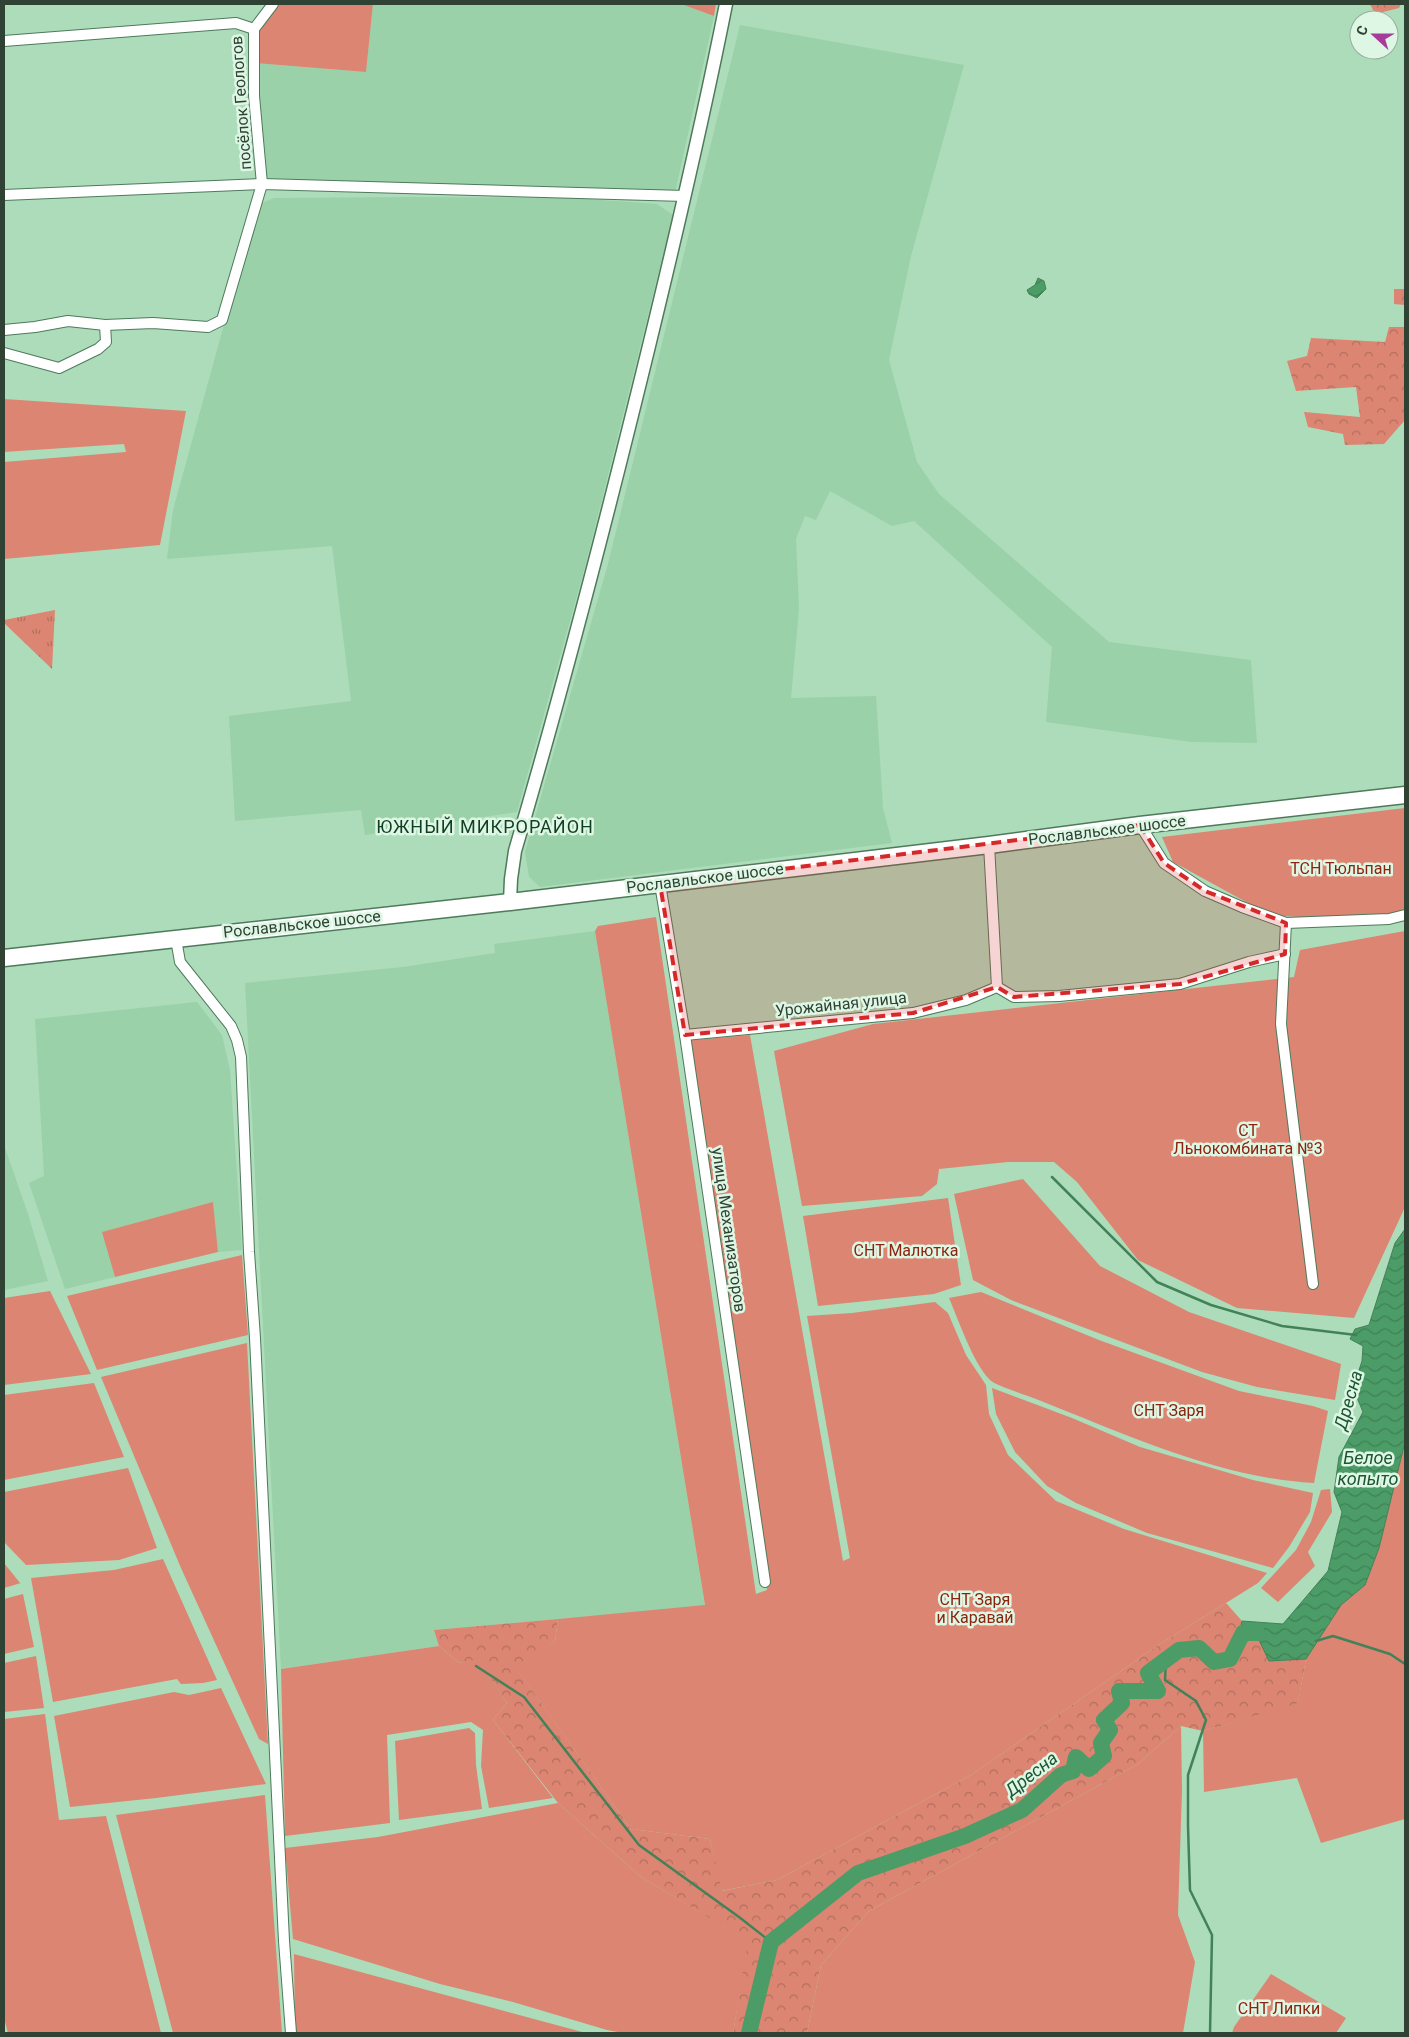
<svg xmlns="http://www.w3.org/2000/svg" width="1409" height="2037" viewBox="0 0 1409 2037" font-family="Roboto,sans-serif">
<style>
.built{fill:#9ad1a9}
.green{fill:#dc8572}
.forest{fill:url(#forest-crowns)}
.park{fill:url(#park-tufts)}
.water{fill:url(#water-waves);stroke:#438158}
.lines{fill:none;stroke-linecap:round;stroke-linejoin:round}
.stream{stroke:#438158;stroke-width:2.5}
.river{stroke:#4b9c67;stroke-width:16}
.minor-casing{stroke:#4e7a5b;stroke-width:12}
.tertiary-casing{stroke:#4e7a5b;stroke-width:15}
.primary-casing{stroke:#4e7a5b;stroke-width:19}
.minor{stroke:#fff;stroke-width:10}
.tertiary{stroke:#fff;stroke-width:12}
.primary{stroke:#fff;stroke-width:16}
.marked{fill:#d62828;fill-opacity:0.2;stroke:#d62828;stroke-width:4;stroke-dasharray:10 6;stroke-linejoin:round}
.labels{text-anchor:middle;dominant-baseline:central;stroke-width:5;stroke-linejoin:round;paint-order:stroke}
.street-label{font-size:16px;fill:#2f4234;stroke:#def6e4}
.park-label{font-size:16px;fill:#8c230e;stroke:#def6e4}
.neighbourhood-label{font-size:18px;letter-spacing:1px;fill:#113f23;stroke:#def6e4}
.water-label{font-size:18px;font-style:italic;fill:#1c5632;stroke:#def6e4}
</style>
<defs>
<pattern id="forest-crowns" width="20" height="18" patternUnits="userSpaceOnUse" patternTransform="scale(1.25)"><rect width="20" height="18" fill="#dc8572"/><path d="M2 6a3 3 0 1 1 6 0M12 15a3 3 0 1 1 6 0" fill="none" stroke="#b36e5e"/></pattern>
<pattern id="park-tufts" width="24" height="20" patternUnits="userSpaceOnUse" patternTransform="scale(1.25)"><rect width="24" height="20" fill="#dc8572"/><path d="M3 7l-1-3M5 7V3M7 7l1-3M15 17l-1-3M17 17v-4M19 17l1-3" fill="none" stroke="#b36e5e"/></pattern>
<pattern id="water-waves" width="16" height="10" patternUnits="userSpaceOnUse" patternTransform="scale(1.25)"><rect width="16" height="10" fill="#4b9c67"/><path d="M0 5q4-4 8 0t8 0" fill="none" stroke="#3f8156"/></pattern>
</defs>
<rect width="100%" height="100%" fill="#acdcb9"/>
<g class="built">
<path d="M373,4h308l33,12 -39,177 -415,-11 -5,-119 111,9z"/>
<path d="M740,25l224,40 -53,191 -22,104 28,102 22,32 170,148 142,18 6,83 -66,-1 -145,-20 6,-75 -138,-126 -22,5 -62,-35 -14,29 -11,-4 -9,23 3,70 -8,89 85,-2 7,112 9,35 -352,44 -11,-10 -4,-25 83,-288z"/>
<path d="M407,197l166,1 84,6 16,11 -87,348 -69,249 -152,23 -4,-25 -126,11 -6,-105 122,-15 -19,-155 -165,13 6,-49 52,-189 37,-118 12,-5z"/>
<path d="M595,931l110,675 -270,24 4,16 -158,23 -36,-686 158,-16 92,-14 -1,-9z"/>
<path d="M197,1002l25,33 8,35 12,180 -24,2 -5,-49 -110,29 12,45 -50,12 -36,-106 15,-7 -9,-157z"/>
<path d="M4,1145l24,69 20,67 -44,9z"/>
</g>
<g class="green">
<path d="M280,4h93l-7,68 -111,-9 5,-40z"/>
<path d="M681,4h35l-2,12z"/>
<path d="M4,399l182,12 -26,134 -156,14v-97l122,-10 -2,-8 -120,8z"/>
<path d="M1405,808v103l-63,9 -72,-5 -97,-53 -11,-25z"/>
<path d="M656,917l100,677 11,-4 -83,-549 66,-6 93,526 7,-3 -43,-242 45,-3 83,-11 13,11 18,42 20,30 3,29 19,41 48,46 68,28 143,44 -9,10 -101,63 -186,129 -194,105 -56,11 -11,-52 -79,-10 -115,-161 39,-27 3,-22 147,-14 -110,-674 3,-5z"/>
<path d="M1405,931v276l-51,111 -117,-10 -99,-48 -61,-78 -23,-20h-46l-69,7 -2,15 -15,12 -120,10 -28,-155 99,-27 421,-47 6,-27z"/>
<path d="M1023,1179l77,87 89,46 152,52 -6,36 -78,-13 -55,-15 -191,-72 -38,-20 -19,-86z"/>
<path d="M948,1198l13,87 -27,9 -116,12 -15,-90z"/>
<path d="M213,1202l5,50 -103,25 -13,-45z"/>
<path d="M242,1255l6,80 -151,35 -30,-74z"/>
<path d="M50,1291l41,83 -87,11v-87z"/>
<path d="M981,1292l118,48 140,51 74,15 15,5 -14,72c-93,-5 -182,-46 -268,-80 -11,-5 -50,-17 -56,-23 -17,-17 -31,-59 -41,-82z"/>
<path d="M247,1343l21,401 -9,-5 -78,-171 -80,-191z"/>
<path d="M94,1383l30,74 -120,23v-85z"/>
<path d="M992,1388l80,30 68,29 113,33 60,13 -3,19 -21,35 -16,21 -126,-35 -71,-30 -29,-17 -32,-34 -19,-38z"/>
<path d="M1405,1442v377l-84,24 -24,-65 -93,14 -1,-61 95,-29 8,-43 35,-54 24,-20 14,-37z"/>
<path d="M128,1468l29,80 -38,12 -93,5 -22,-23v-50z"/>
<path d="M1330,1489l2,23 -24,40 7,14 -37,36 -17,-14 35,-38 15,-28 10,-32z"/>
<path d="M163,1559l54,121 -14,3 -22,1 -4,-5 -124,23 -22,-124 83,-8z"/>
<path d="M4,1563l16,20h1l-17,5z"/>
<path d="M23,1594l11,53 -30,7v-55z"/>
<path d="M439,1646l20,17 19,-5 29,45 -14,17 60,78 -64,10 -8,-42 2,-36 -12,-8 -84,13 3,88 -105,13 -4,-167z"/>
<path d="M36,1656l8,52 -40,4v-49z"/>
<path d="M221,1688l45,96 -110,14 -86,9 -16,-91 120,-24 15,3z"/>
<path d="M45,1714l14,106 47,-4 55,217h-153l-4,-15v-299z"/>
<path d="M1181,1726l1,64 -4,125 17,47 -12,71h-376l14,-68 48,-54 269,-147z"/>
<path d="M469,1728l6,5 1,32 6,44 -83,11 -4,-79z"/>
<path d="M265,1795l17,238h-109l-57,-218z"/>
<path d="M558,1803l83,74 108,64 -16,92h-110l-16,-3 -94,-28 -73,-18 -147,-45 -8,-91 93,-11z"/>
<path d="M294,1954l292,79h-291z"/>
<path d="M1271,1974l75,44 -10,15h-104l2,-6z"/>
</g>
<g class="forest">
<path d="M1370,4h31l-2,4 -24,6z"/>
<path d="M1394,289h11v16l-11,-1z"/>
<path d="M1389,327h16v93l-21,24 -39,1 -2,-11 -35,-7 -4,-15 56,5 -4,-30 -60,4 -9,-30 20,-5 4,-18 74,4z"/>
<path d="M1226,1603l16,18 -4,18 21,1 10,21 37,-2 -8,44 -95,28 -22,-5 -43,38 -269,147 -48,54 -14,68h-74l15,-92 -107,-64 -83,-74 -65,-83 14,-17 -29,-44 -19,4 -20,-17 -5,-16 124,-11 -3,22 -38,28 114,160 79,10 12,52 55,-11 194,-105 186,-129z"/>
</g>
<path class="park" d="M55,610l-3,59 -48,-46v-3z"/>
<g class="water">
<path d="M1038,278l6,3 2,8 -9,9 -8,-4 -2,-4 8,-5z"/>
<path d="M1405,1229v213l-26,106 -14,37 -24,20 -35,54 -37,2 -10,-21 -21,-1 4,-18 41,3 45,-53 14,-59 -8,-20 5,-35 24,-45 -10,-24 9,-27 1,-15 -13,-7 5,-10 14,-4 26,-82z"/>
</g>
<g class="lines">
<g class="stream">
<path d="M1052,1177l105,105 54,23 71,21 74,9"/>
<path d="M1316,1641l17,-5 57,18 15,10"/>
<path d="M1166,1659l-1,21 31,21 10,19 -18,55v51l2,64 22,45 -2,98"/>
<path d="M476,1666l48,31 115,148 100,72 32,25"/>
</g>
<path class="river" d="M749,2033l22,-91 87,-69 107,-37 57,-26 39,-35 12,-4 3,-14 13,12 15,-13 -3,-13 9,-13 -6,-10 18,-17 -3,-12h39l-10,-18 31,-23 20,-2 15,14 16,-3 13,-26h14"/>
<defs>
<g id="minor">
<path d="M254,29l19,-25"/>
<path d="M4,41l232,-18 18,6v67l8,88 -40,136 -14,7 -55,-4 -48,2 -37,-4 -33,6 -31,3"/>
<path d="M4,195l258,-11 423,12"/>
<path d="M4,353l55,15 39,-19 8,-7 -1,-17"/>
<path d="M1140,825l24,38 41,28 37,16 44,16 103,-4 16,-4"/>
<path d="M989,845l8,142"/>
<path d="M660,884l25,151 80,547"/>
<path d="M1286,923l-5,101 32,260"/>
<path d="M176,939l4,23 51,64 6,14 4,17 8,195 6,86 29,603 7,92"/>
<path d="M685,1035l228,-22 53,-13 31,-13 17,10 45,-1 121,-12 69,-22 36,-8"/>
</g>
<path id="tertiary" d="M510,902l1,-23 4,-28c49,-166 92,-333 133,-501 28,-115 55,-230 78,-346"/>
<path id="primary" d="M4,958l506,-56 479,-57 151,-20 265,-30"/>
</defs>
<use href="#minor" class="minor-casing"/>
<use href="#tertiary" class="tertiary-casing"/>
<use href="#primary" class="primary-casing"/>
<use href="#minor" class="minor"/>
<use href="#tertiary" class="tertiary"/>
<use href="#primary" class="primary"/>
</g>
<path class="marked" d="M1140,825l24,38 41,28 81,32 -1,31 -105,30 -166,13 -17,-10 -84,26 -228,22 -25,-151z"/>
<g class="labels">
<g class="street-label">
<text transform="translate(241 103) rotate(-94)">посёлок Геологов</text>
<text transform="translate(1107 830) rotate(-7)">Рославльское шоссе</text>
<text transform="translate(705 878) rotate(-7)">Рославльское шоссе</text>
<text transform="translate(302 924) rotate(-6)">Рославльское шоссе</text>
<text transform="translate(841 1004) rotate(-6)">Урожайная улица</text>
<text transform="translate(729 1230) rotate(82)">улица Механизаторов</text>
</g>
<g class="park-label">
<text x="1341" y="868">ТСН Тюльпан</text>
<text x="1248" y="1130">СТ<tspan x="1248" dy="18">Льнокомбината №3</tspan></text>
<text x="906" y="1250">СНТ Малютка</text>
<text x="1169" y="1410">СНТ Заря</text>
<text x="975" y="1599">СНТ Заря<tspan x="975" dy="18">и Каравай</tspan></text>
<text x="1279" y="2008">СНТ Липки</text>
</g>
<g class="neighbourhood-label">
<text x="485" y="826">ЮЖНЫЙ МИКРОРАЙОН</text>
</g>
<g class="water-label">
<text transform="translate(1348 1400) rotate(-74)">Дресна</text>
<text x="1368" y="1457">Белое<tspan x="1368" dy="21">копыто</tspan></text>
<text transform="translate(1031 1774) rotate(-38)">Дресна</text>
</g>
</g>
<rect width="1409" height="2037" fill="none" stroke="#2f4234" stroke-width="10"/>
<g transform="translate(1374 35) rotate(291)"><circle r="24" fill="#def6e4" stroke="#98ae9e"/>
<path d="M0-4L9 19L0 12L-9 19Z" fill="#a73b9a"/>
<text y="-8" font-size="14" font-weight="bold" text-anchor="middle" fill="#2f4234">С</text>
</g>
</svg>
